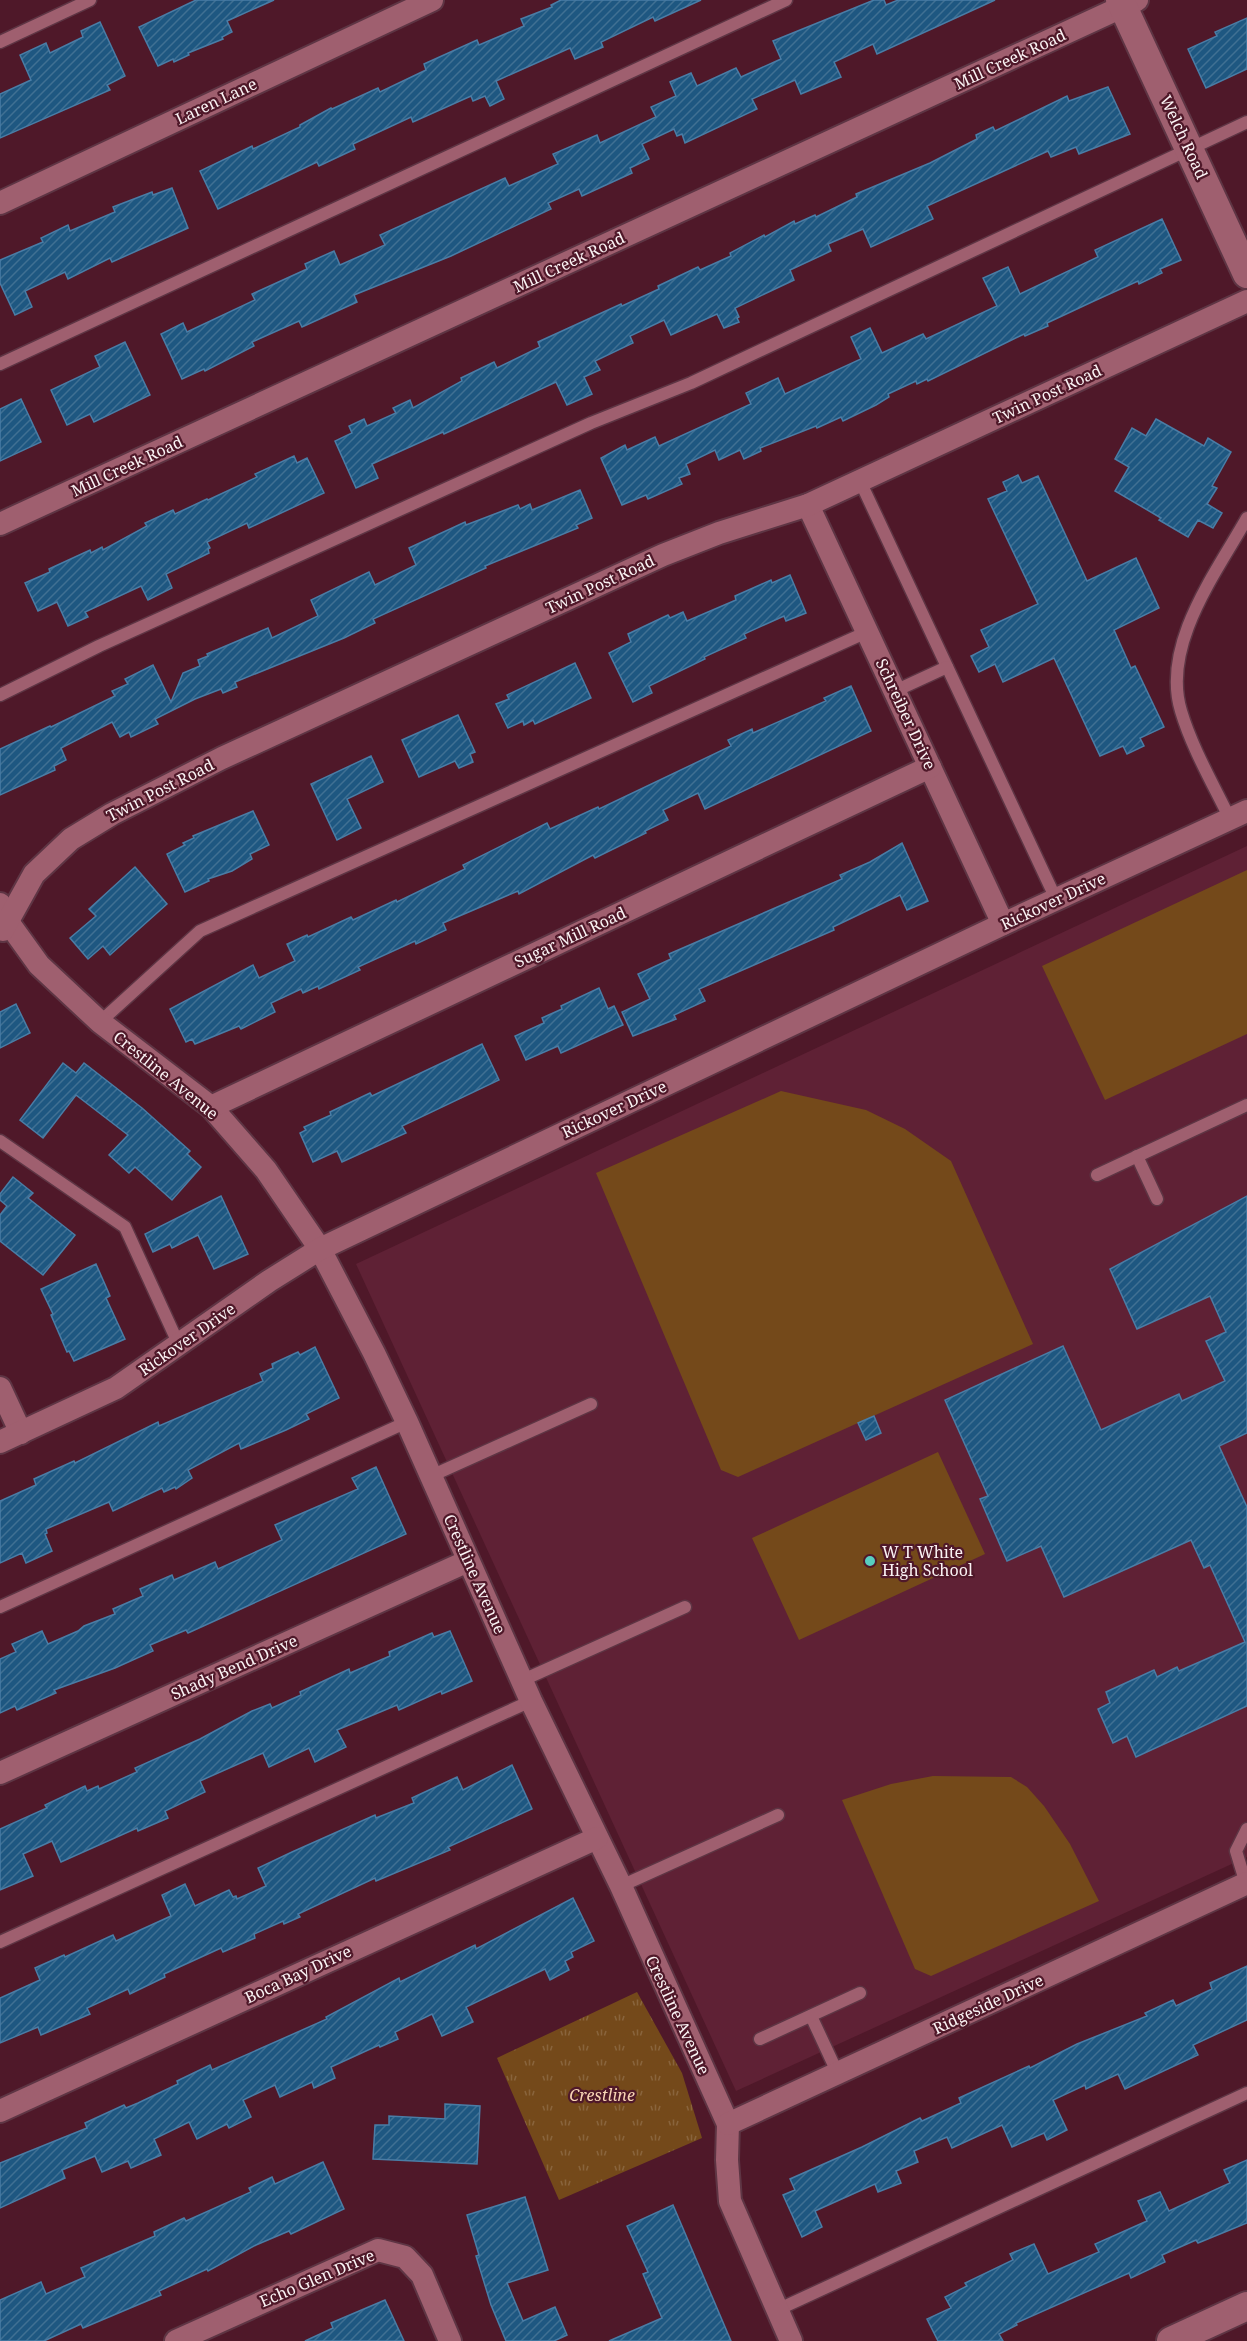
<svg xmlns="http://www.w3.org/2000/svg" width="1247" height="2341" viewBox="0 0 1247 2341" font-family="'Noto Serif',serif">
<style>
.built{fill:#5f2135}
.grass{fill:#74491a}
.park{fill:url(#park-tufts)}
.building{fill:url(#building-hatch);stroke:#4a7da6;stroke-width:1.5}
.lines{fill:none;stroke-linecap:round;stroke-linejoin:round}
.service-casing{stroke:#5e3544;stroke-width:15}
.minor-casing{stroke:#5e3544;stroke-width:26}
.tertiary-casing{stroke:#5e3544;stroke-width:32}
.service{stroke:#9f5f6f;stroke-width:12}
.minor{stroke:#9f5f6f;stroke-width:22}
.tertiary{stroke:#9f5f6f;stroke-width:28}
.poi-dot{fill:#58cec0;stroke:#4f1829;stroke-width:2}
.labels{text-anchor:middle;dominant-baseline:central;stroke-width:4.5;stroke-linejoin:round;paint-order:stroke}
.street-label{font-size:16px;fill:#faf2f3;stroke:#4f1829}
.poi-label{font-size:16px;fill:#faf2f3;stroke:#4f1829;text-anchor:start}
.park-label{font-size:16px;font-style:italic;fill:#f8d5b5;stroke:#4f1829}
</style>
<defs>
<pattern id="park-tufts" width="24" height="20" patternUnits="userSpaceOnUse" patternTransform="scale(1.5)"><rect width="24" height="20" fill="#74491a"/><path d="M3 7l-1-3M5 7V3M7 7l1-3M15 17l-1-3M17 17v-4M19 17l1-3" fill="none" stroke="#89643c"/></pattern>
<pattern id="building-hatch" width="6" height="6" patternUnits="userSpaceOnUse" patternTransform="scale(1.5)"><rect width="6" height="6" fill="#1e5781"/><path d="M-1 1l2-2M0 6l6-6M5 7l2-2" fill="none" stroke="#407093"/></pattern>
</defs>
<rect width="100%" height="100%" fill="#4f1829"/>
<path class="built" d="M1247,846v1011l-511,234 -380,-827z"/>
<g class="grass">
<path d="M1247,870v164l-142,66 -63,-134z"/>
<path d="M781,1091l85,19 39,19 46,32 82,183 -295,133 -17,-7 -125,-297z"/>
<path d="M938,1452l47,102 -186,86 -47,-102z"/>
<path d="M933,1776l78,1 16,10 17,19 26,38 29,57 -168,75 -16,-7 -73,-169 49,-16z"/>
</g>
<path class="park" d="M637,1992l45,81 20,65 -143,62 -62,-142z"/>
<g class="building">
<path d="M196,0h78l-47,21 5,11 -10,5 1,2 -35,14 1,2 -15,7 -1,-3 -15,7 -19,-39z"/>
<path d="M561,0h140l-46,21 -2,-4 -52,25 2,5 -28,12 -5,-11 -74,33 8,18 -14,7 -5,-10 -12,5 -2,-5 -58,26 -2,-5 -58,27 2,5 -36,17 -2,-4 -99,47 -18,-38 52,-25 1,3 47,-22v-2l31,-17 1,1 46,-21 2,4 46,-22 -2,-6 53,-24 2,5 45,-19 -3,-7 31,-12 -1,-2z"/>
<path d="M874,0h10l2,5 12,-5h97l-118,54 -4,-10 -39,18 7,15 -40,17 -6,-14 -43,19 5,10 -72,34 -3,-9 -5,2 -3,-7 -32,15 7,15 -19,9 2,5 -50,23 -3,-7 -31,14 3,6 -100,47 -97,39 3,7 -55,25 -3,-6 -47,21 2,4 -49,25 -1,-2 -22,10 -21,-45 22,-11 4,9 68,-32 -3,-6 55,-25 -2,-5 29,-13 6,14 45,-20 -5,-10 125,-57 4,8 49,-22 -5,-10 44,-19 3,8 56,-26 -5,-10 25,-11 -6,-14 21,-9 6,13 39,-18 5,9 40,-18 -8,-18z"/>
<path d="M1247,18v51l-41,19 -18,-39 29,-13 -2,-4z"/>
<path d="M100,22l25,54 -18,9 3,5 -110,48v-44l31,-14 -11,-25 26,-12 4,10 33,-16 -2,-6z"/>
<path d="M1108,87l22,47 -51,20 -3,-7 -25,10 -3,-6 -121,55 6,13 -62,28 -8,-18 -35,15 3,7 -41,19 4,10 -59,28 4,9 -2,1 2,4 -15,6 -7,-14 -46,21 -7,-15 -34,16 3,7 -38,18 5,9 -16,7 8,17 -25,11 -11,-23 -112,52 -1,-2 -71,32 6,14 -22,10 -21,-47 17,-8 -3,-7 15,-7 3,7 29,-13 -3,-5 17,-8 3,8 49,-27 -1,-3 33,-16 3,6 43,-21 -2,-5 83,-38 1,2 37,-17 -1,-3 40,-19 2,3 31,-14 -1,-3 34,-18 1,2 29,-16 1,3 20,-9 1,2 41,-20 -1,-3 74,-31 47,-24 -1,-4 17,-8 2,4 72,-35 2,5z"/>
<path d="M172,188l16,40 -76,34 -2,-4 -42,21 -3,-7 -40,19 7,16 -17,8 -15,-32v-23l43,-18 -2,-4 27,-13 2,6 45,-19 -2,-5 39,-15 1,3z"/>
<path d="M1162,219l19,41 -21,9 2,4 -23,11 -1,-3 -44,20 -47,22 1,3 -23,10 -1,-2 -96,47 -1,-2 -10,5 -1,-3 -28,13 1,3 -13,8 -33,16 -2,-4 -24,11 -1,-2 -56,22 1,3 -17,8 -4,-9 -21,10 -4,-10 -29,14 4,10 -11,4 3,6 -34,15 -2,-4 -24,10 -21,-47 24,-13 2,5 28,-13 4,9 92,-42 -5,-11 32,-15 7,16 76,-35 -10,-22 19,-9 12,25 41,-19 3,5 71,-33 -14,-28 25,-11 12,27 78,-37 -3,-7z"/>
<path d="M125,342l25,53 -56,27 -4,-8 -23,11 -16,-35 49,-23 -5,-11z"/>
<path d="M21,399l20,43 -41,19v-52z"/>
<path d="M1156,419l48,27 4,-8 23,14 -19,34 5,2 -10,16 15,9 -9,15 -15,-8 -10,17 -29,-17 2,-2 -46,-27 14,-24 -14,-8 17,-31 14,8z"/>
<path d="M294,456l3,7 10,-5 17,35 -75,35 -2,-5 -40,19 3,6 -2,1 1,4 -43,21 6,14 -24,12 -7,-14 -56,26 3,5 -20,9 -11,-24 -19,9 -13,-28 25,-11 -1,-3 41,-19 1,3 11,-6 1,3 44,-24 -2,-3 28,-13 2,4 32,-15 1,1 49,-23 -2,-3z"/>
<path d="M1018,475l4,8 16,-7 49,105 49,-23 23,50 -45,22 17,38 4,-2 29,61 -24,11 4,8 -17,8 -4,-8 -23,10 -46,-98 -51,24 -8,-18 -16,8 -8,-16 18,-9 -8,-17 57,-26 -50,-105 19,-8 -4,-9z"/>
<path d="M580,490l12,28 -16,7 2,3 -93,38 1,2 -113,51 2,4 -31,15 -109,44 2,5 -14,6 -2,-4 -26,10 -40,20 3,5 -27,13 -2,-5 -9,5 -8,-15 -51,26 5,12 -12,6 1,4 -55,25v-46l50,-23 1,1 64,-31 -3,-5 16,-7 -3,-5 28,-14 18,37 12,-29 17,-7 -2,-6 10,-4 -1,-2 61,-26 4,10 46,-22 -7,-16 58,-28 6,13 41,-20 -7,-17 56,-26 1,3 52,-20 2,4 10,-5 2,6z"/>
<path d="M790,575l16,38 -20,8 -2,-5 -40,18 2,4 -42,19 1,2 -56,27 3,7 -19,9 -24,-49 22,-11 -3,-8 40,-19 2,3 13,-6 4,9 49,-21 -1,-4 36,-16 1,3z"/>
<path d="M575,663l16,35 -56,26 -2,-4 -9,5 -1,-4 -15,7 -12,-24 13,-5 -2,-4z"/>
<path d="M851,686l20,45 -166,78 -7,-16 -35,17 5,10 -23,11 1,2 -51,25 -2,-3 -74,39 -1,-3 -75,32 3,7 -30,14 -1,-3 -57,26 2,3 -41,19 -1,-3 -15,7 -2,-4 -30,14 4,9 -34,17 -2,-3 -44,18 -3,-5 -6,3 -16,-33 83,-44 6,13 36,-17 -8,-17 20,-9 1,2 43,-20 2,3 43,-20 1,2 68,-33 -2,-4 84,-42 3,6 48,-22 1,2 132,-63 -3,-6 24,-11 1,4 73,-32 -2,-3z"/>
<path d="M458,715l17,37 -5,2 3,8 -14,6 -4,-7 -36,16 -17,-37z"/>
<path d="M371,756l12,26 -36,17 14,29 -24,12 -26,-56z"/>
<path d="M253,811l16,34 -19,9 2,5 -20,12 -24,8 1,2 -24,11 -18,-38 18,-9 -2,-2 11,-5 -1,-2z"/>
<path d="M902,843l26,58 -21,9 -7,-15 -67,32 1,3 -135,59 6,12 -31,14 2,4 -43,17 -11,-24 28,-13 -12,-25 33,-15 -2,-5 173,-75 -2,-4 30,-13z"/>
<path d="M135,867l32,37 -57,51 -7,-9 -15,13 -18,-21 26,-22 -7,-7z"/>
<path d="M599,988l9,21 6,-3 9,19 -62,28 -3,-7 -32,14 -11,-24 29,-13 -2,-5 20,-9 -1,-3z"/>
<path d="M16,1004l14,29 -30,15v-36z"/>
<path d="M482,1044l17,36 -97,46 4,7 -64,29 -5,-11 -24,11 -13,-29 6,-3 -2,-3 27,-12 -1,-3 40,-19 2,3z"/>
<path d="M63,1063l13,10 8,-10 58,45 48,43 -3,3 14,13 -29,33 -37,-33 -6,6 -20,-18 19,-20 -52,-40 -33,43 -23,-18z"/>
<path d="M13,1177l20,16 -5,5 47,37 -32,40 -43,-34v-26l7,-9 -7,-6v-6z"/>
<path d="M221,1196l27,58 -34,15 -16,-34 -26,13 -2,-4 -17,8 -8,-18z"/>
<path d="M1247,1196v237l-28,13 28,61v199l-111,51 -9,-21 -14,7 -15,-34 12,-6 -4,-11 48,-22 3,7 20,-10 2,4 66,-29 -35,-77 -6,3 -13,-28 -127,57 -23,-51 -34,15 -27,-62 8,-3 -43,-96 118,-54 38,84 78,-36 3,7 43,-20 -19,-40 20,-9 -16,-36 -73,33 -27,-60z"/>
<path d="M96,1264l14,32 -4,2 19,41 -51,22 -5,-10 -2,1 -16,-37 2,-1 -12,-25z"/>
<path d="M315,1347l24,51 -33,16 3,5 -23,11 -45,19 -2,-6 -51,27 4,8 -16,11 -1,-2 -11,5 -2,-4 -49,23 -4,-9 -63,27 1,4 -2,1 7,17 -26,12 -4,-10 -22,10v-62l36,-16 -2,-6 40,-18 1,2 83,-41 1,4 104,-45 -3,-7 13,-6 -1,-4 26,-12 2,3z"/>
<path d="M874,1416l7,17 -15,7 -8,-17z"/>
<path d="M376,1467l30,67 -218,99 -2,-3 -36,15 3,6 -38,17 -61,22 2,3 -39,17 -2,-4 -15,7v-54l16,-7 -4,-8 30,-13 6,13 30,-13 6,-5 31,-12 -2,-5 30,-13 -3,-7 32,-14 2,5 41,-18 3,7 64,-29 -7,-15 83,-36 -6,-11z"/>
<path d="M450,1631l22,50 -30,13 -1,-3 -42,19 -2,-5 -60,25 9,17 -31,15 -6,-14 -40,19 -6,-14 -63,28 5,11 -40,19 3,7 -30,13 -1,-3 -76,34 -9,-21 -29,13 10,22 -33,14v-61l47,-21 -2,-3 40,-19 2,5 11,-5 1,3 38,-17 -2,-4 65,-29 52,-28 18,-7 2,4 29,-13 -1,-3 49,-23 1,4 40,-17 -1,-4 43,-19 2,4z"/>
<path d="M512,1765l20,44 -84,38 2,3 -74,31 -1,-3 -77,36 2,3 -16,7 -1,-3 -29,13 1,4 -32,14 -2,-4 -57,26 1,3 -35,17 -2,-5 -41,19 3,6 -49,21 -3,-8 -38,16v-45l40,-18 -5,-12 29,-13 1,2 48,-22 3,6 55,-25 -9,-21 23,-11 10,22 34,-16 4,7 3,-1 1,3 29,-13 -8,-18 34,-16 83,-37 1,3 38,-15 -2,-5 45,-21 6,13z"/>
<path d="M573,1898l21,43 -23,11 2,5 -8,4 4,9 -19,10 -5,-11 -79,38 7,15 -31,14 -10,-22 -37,18 3,7 -18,8 -1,-2 -48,22 4,11 -21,10 -2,-6 -32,15 -5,-12 -32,15 8,17 -22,11 -2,-4 -30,15 -8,-17 -35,17 7,16 -30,13 -3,-7 -26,11 -7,-16 -33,14 3,8 -65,30v-45l87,-35 -2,-5 39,-18 2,3 12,-5 40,-19 -1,-3 33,-16 2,5 115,-51 -1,-2 73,-39 1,4 75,-37 1,4z"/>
<path d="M1247,1966v54l-54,25 5,10 -73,34 -7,-15 -32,15 -1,-4 -32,15 14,30 -20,10 -3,-7 -32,14 -10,-22 -50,23 -5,-11 -33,14 4,11 -22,9 5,12 -23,9 -3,-8 -60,27 7,16 -20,10 -19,-42 12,-5 -5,-11 72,-32 58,-29 2,3 39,-18 -2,-5 70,-32 1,2 47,-24 70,-28 -2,-3 28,-13 3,6 36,-17 -2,-6z"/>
<path d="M445,2104l35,2 -3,58 -104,-5 2,-34h14v-9l56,3z"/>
<path d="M1247,2160v63l-49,20 -2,-3 -34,15 3,7 -34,16 -2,-5 -113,50 1,2 -18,9 4,7h-65l-11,-22 24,-11 -6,-11 22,-11 -2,-3 48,-23 -3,-6 24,-10 14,30 51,-22 -4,-8 52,-23 -9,-20 22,-9 9,19 61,-28 -6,-13z"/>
<path d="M323,2162l21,47 -53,25 -2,-3 -33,14 -48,26 -1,-2 -48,22 2,4 -78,33 -2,-4 -37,17h-44v-41l41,-18 5,12 39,-17 -4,-9 74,-32 -1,-4 30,-14 2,3 65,-29 -2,-4 23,-11 3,7z"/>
<path d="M525,2197l23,73 -41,13 16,38 32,-14 12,28 -13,6h-48l-15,-36 -15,-49 3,-1 -12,-40z"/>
<path d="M673,2205l58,136h-122l53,-23 -19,-44 5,-2 -21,-46z"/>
<path d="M385,2300l19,41h-99l28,-13 -2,-5z"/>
</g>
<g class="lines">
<defs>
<g id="service">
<path d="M0,42l90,-42"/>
<path d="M0,364l786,-364"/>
<path d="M860,481l196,418"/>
<path d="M895,691l52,-24"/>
<path d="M0,695l99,-49 492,-223 100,-40 556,-261"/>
<path d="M1230,819c-17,-35 -38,-71 -49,-108 -20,-66 35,-138 66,-193"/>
<path d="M100,1022l100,-91 667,-299"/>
<path d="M0,1141l125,86 54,118"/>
<path d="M1137,1156l20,43"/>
<path d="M1097,1175l150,-70"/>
<path d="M431,1476l160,-72"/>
<path d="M0,1607l407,-185"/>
<path d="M523,1680l162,-73"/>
<path d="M1246,1884l-10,-33 11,-22"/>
<path d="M621,1886l157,-71"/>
<path d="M0,1942l531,-241"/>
<path d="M811,2016l27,58"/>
<path d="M760,2039l100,-46"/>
<path d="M777,2310l470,-217"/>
</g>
<g id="minor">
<path d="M0,203l432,-203"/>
<path d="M808,505l195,419"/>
<path d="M0,524l1137,-524"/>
<path d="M0,904l8,18 31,43 61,57 111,85 55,63 54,79 54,104 33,69 124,279 90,185 107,238 -1,36 3,41 61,140"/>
<path d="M3,930l31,-56 37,-35 41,-25 110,-56 441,-203 56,-22 89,-28 439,-204"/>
<path d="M211,1107l719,-340"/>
<path d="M0,1388l21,45"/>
<path d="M0,1442l116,-54 153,-107 51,-32 683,-325 244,-113"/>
<path d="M0,1773l468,-212"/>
<path d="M0,2111l597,-273"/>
<path d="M728,2124l519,-241"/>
<path d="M176,2341l202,-91 27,7 17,18 28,66"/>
</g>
<g id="tertiary">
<path d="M1120,0l127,274"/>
<path d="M1171,2341l76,-35"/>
</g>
</defs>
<use href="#service" class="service-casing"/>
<use href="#minor" class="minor-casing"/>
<use href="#tertiary" class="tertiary-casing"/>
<use href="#service" class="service"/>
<use href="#minor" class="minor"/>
<use href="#tertiary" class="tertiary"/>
</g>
<circle class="poi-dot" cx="870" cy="1561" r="6"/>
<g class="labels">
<g class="street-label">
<text transform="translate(1010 59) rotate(-25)">Mill Creek Road</text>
<text transform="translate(216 101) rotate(-25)">Laren Lane</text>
<text transform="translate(1184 137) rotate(65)">Welch Road</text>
<text transform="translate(569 262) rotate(-25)">Mill Creek Road</text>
<text transform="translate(1047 394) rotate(-25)">Twin Post Road</text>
<text transform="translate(127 466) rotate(-25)">Mill Creek Road</text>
<text transform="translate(600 584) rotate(-25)">Twin Post Road</text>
<text transform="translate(906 714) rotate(65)">Schreiber Drive</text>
<text transform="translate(160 790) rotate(-27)">Twin Post Road</text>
<text transform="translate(1053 901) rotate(-25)">Rickover Drive</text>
<text transform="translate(570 937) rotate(-25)">Sugar Mill Road</text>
<text transform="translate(166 1075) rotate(39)">Crestline Avenue</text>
<text transform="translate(614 1109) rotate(-25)">Rickover Drive</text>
<text transform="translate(187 1339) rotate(-35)">Rickover Drive</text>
<text transform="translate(475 1574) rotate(66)">Crestline Avenue</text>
<text transform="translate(234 1667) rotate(-24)">Shady Bend Drive</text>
<text transform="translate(298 1974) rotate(-25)">Boca Bay Drive</text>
<text transform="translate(988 2004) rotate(-25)">Ridgeside Drive</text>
<text transform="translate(678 2015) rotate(65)">Crestline Avenue</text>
<text transform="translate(317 2278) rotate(-23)">Echo Glen Drive</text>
</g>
<g class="poi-label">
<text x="882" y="1552">W T White<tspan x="882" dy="18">High School</tspan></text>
</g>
<g class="park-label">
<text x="602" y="2095">Crestline</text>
</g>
</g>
</svg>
